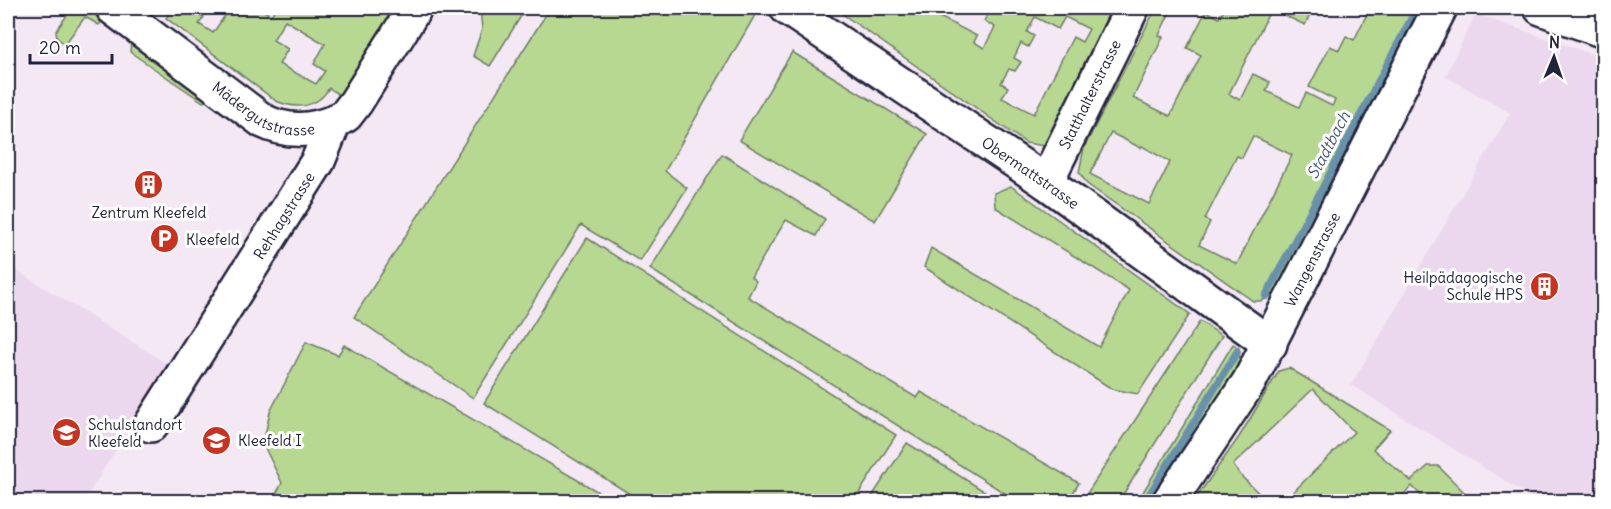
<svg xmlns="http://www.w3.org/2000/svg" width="1611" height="509" viewBox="0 0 1611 509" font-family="Delius,sans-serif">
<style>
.built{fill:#ecd8ee}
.green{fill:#b7d891;stroke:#6c7d66;stroke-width:1.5;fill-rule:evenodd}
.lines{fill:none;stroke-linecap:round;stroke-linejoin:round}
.stream{stroke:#6892ac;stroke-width:8}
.minor-casing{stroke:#22223b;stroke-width:38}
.minor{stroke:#fff;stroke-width:33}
.labels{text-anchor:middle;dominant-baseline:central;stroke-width:6;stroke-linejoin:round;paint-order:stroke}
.street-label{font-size:15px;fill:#22223b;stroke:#fff}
.poi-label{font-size:15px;fill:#22223b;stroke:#fff;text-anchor:start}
.water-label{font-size:16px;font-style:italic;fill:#455a74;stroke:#fff}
</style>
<rect width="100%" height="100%" fill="#f4e8f5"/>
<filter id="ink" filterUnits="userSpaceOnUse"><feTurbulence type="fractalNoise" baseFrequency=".0167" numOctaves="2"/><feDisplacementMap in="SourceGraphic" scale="12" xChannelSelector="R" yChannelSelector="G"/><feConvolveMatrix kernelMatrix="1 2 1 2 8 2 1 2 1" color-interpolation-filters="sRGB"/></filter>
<g filter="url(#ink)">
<g class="built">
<path d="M1476,14l127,44v443h-66l-186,-116 159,-272 -65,-37z"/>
<path d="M8,265l161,100 -85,136h-76z"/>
</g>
<g class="green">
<path d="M72,8h17l15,10 -5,7 -14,-8 -20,27 -8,-6 -1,-7z"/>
<path d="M173,8h16l15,9 -5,7 14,9 17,-25h29l12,7 5,-7h120l-55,88 -12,-8c-12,21 -34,21 -53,13l-110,-83zM285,20l40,24 -11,20 11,7 -9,13 -37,-20 9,-15 -15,-9z"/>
<path d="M480,8h46l-36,58 -17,-10 9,-27z"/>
<path d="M550,8h205l3,2 -93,161 22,17 -47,73 -59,-36 -108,173 -119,-81z"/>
<path d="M834,8h88l55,28 -3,6 10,6 11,-21 -11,-6 7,-13h132l-70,134 -8,4 -19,-3zM1035,17l23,12 7,-12 24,12 -7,13 -9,-5 -39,77 -32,-16 6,-11 -7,-4 8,-14 6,2 6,-9 -7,-4 7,-15 7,4 6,-11 -7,-4z"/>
<path d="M1156,8h16l-13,27 4,2 -30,61 37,18 31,-61 -14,-7 19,-37 13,7 6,-10h82l5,3 -7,14 -34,-16 -42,85 11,6 13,-26 17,8 -4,9 33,16 7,-14 26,13 3,-6 -26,-13 21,-41 9,4 7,-14 8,4 13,-26 -7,-4 1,-2h53l11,5 -138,277 -8,-5c-5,11 -13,17 -26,16l-166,-117 -8,-12 5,-24zM1111,133l30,15 1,-2 28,16 -21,42 -59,-30zM1253,136l39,19 -55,109 -38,-19 11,-23 -5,-3 32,-63 5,2z"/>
<path d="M131,42l79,58 -7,2 -73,-50z"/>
<path d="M792,52l135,82 -52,87 -136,-81z"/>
<path d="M722,154l103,65 -9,17 -30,-16 -35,57 5,4 -8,16 169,101 4,-6 158,91 -11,18h-51l-367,-232z"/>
<path d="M1011,186l179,128 -52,80 -26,-5 -188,-122 7,-19 168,99 30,-57 -134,-83 -1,-14z"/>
<path d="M587,238l309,197 -42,66h-213l-157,-98z"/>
<path d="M1200,321l22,15 -96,154 -9,11h-35z"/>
<path d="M306,342l32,13 6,-10 270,156h-342l10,-18 -19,-39 7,-32z"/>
<path d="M1233,344l6,4 2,30 -85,123 -19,1z"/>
<path d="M1289,368l101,62 -17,19 38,32 17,-15h10l35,35h-47l-14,-15 -15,15h-113l70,-69 -41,-43 -80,76 9,12 25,24h-73l45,-64 40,-66z"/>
<path d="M907,443l93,58h-131z"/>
</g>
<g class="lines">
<g class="stream">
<path d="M1266,296l151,-288"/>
<path d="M1145,502l92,-150"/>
</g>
<defs>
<g id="minor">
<path id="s1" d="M113,8l150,113c22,11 48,11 71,1"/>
<path id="s2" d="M787,8l259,174 224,162"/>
<path d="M1541,8l63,23"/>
<path id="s3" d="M1046,182l86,-174"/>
<path id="s4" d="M151,425l167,-264 16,-39 12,-7 10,-13 59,-94"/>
<path id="s5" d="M1169,502l80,-120 191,-374"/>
</g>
</defs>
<use href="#minor" class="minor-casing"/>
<use href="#minor" class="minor"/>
</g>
</g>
<defs>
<symbol id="building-disc" viewBox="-11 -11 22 22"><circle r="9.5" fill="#c8321e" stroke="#fff"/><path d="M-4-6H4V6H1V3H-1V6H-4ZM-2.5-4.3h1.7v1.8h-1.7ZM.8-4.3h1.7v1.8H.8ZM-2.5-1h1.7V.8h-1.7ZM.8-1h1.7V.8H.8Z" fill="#fff"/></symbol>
<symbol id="parking-disc" viewBox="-11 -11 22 22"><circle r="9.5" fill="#c8321e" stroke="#fff"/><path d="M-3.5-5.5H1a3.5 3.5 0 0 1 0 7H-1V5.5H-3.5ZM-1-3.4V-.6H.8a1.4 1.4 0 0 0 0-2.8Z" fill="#fff"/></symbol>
<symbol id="school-disc" viewBox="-11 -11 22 22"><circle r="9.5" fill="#c8321e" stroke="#fff"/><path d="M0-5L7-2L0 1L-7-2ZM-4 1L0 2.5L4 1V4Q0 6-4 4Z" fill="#fff"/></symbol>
</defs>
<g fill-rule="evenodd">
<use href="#building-disc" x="132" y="168" width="33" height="33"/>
<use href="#parking-disc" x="148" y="222" width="33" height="33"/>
<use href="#building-disc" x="1528" y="270" width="33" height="33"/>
<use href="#school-disc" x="50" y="416" width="33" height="33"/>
<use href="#school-disc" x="200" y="424" width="33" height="33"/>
</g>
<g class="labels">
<g class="street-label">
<text stroke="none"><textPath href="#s3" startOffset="98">Statthalterstrasse</textPath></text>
<text stroke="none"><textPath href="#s1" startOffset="184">Mädergutstrasse</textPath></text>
<text stroke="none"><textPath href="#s2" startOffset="294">Obermattstrasse</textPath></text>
<text stroke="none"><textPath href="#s4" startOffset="248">Rehhagstrasse</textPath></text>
<text stroke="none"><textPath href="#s5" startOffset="282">Wangenstrasse</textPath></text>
</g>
<g class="poi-label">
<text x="149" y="212" text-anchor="middle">Zentrum Kleefeld</text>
<text x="186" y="239">Kleefeld</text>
<text x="1523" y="277" text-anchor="end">Heilpädagogische<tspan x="1523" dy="17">Schule HPS</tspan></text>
<text x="88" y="424">Schulstandort<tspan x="88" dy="17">Kleefeld</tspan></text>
<text x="238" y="440">Kleefeld I</text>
</g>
<g class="water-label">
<text transform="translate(1328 145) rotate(-62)">Stadtbach</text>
</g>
</g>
<rect width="1611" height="509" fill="none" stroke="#fff" stroke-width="30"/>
<rect x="15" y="15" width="1581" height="479" fill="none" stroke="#22223b" stroke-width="2" filter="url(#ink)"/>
<g transform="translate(1554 57) rotate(2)" stroke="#ffffff" stroke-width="4.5" paint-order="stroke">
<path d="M0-4.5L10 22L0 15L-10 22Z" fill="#22223b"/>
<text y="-9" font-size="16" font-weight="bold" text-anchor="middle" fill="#22223b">N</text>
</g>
<path d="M30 54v9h82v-9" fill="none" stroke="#22223b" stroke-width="3"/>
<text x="39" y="54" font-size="18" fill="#22223b" stroke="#ffffff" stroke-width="4.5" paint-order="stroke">20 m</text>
</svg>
